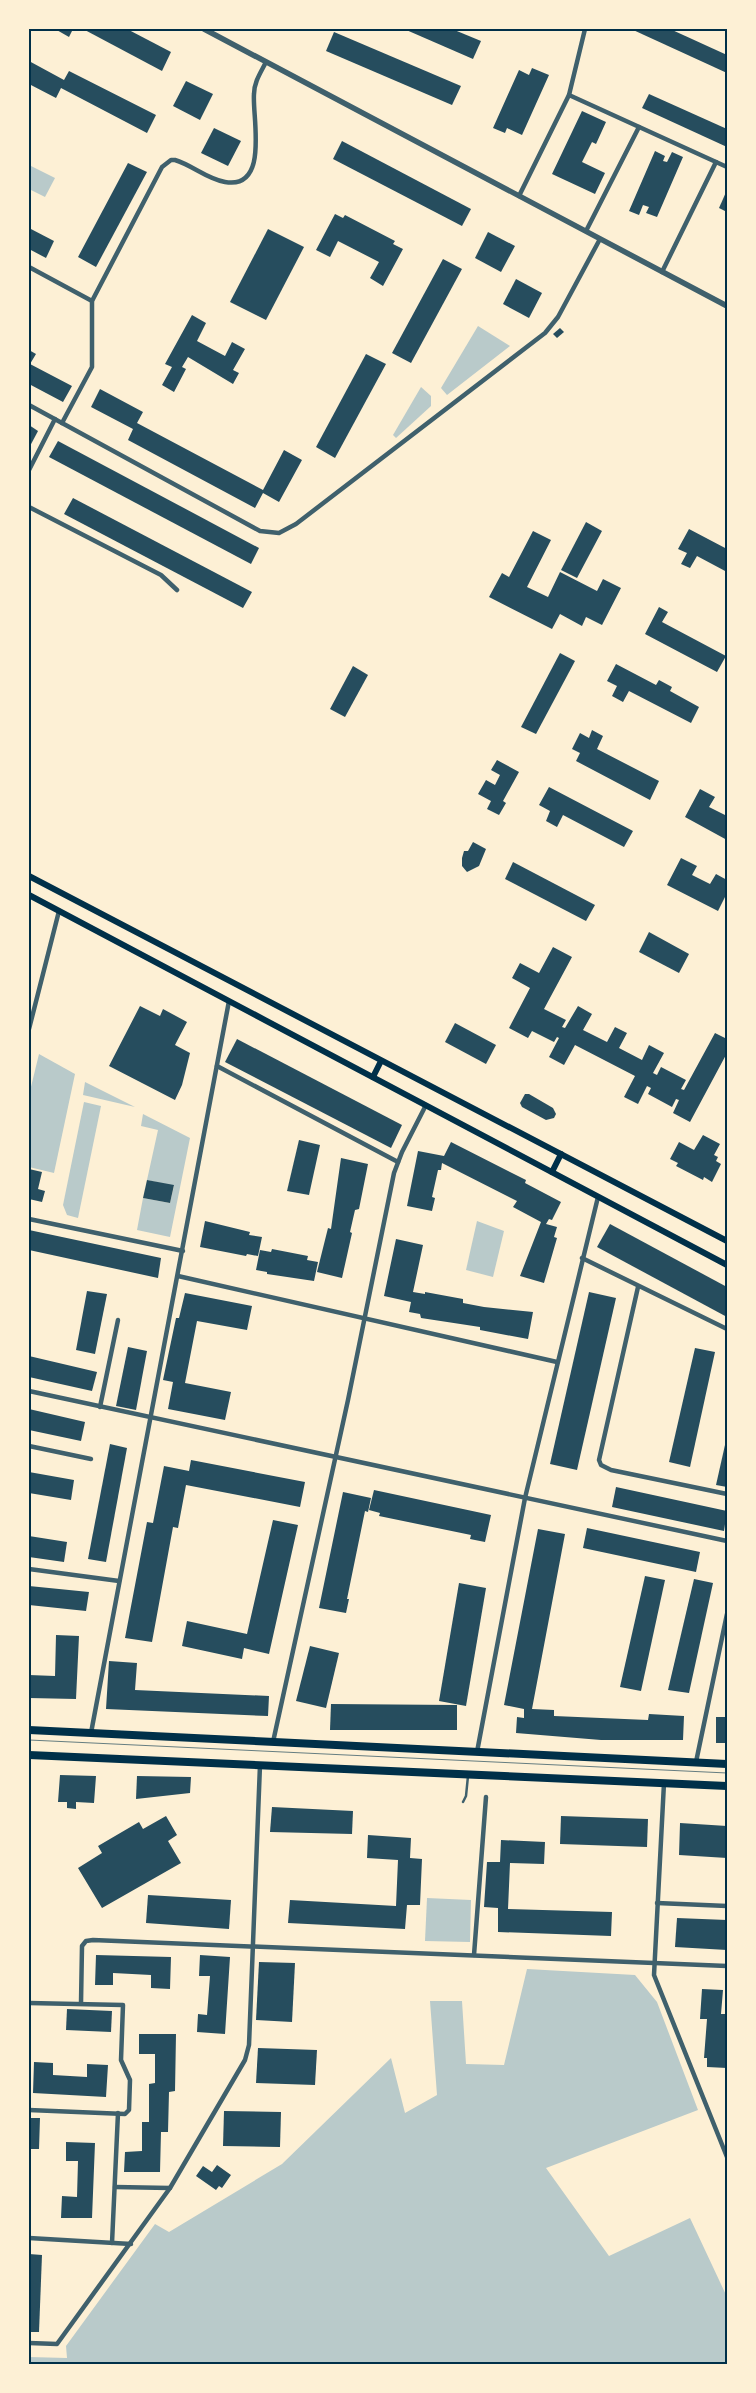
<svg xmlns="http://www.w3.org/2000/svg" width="756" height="2393" viewBox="0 0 756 2393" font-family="Commissioner,sans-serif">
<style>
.green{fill:#b9caca}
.building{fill:#264d5e}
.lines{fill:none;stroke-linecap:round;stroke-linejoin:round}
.service{stroke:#3f606c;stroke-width:2.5}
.minor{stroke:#3f606c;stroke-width:4.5}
.tertiary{stroke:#3f606c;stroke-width:5.5}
.secondary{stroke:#003049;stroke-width:6}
.primary{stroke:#003049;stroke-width:8}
.tram{stroke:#657d81;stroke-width:1}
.neatline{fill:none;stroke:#003049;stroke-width:2}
</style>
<rect width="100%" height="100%" fill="#fdf0d5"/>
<g class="green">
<path d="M29,165l26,13 -10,19 -16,-8z"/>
<path d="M478,326l32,20 -63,49 -6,-7z"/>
<path d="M421,387l10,9v10l-35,32 -3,-3z"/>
<path d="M39,1054l36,20 -21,99 -25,-6v-72z"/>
<path d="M85,1082l50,25 -52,-12z"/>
<path d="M84,1102l17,4 -23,112 -11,-3 -4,-10z"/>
<path d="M143,1114l47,24 -20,99 -33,-7 6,-32 27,5 4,-17 -27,-6 11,-50 -17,-4z"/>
<path d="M477,1221l27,10 -11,46 -27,-7z"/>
<path d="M427,1898l44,2 -1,42 -45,-1z"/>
<path d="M527,1969l108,6 22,27 41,108 -152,58 63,88 81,-38 37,79v67h-698v-7l38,1 -1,-12 89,-122 14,8 113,-68 109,-106 14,55 32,-18 -7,-94h32l4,63 38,1z"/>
</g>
<g class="building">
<path d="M55,29h18l-4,8z"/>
<path d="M83,29h44l44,23 -9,19z"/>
<path d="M404,29h48l29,12 -8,18z"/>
<path d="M631,29h39l57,26v18z"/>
<path d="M334,32l127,54 -9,19 -126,-54z"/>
<path d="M29,61l35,19 5,-9 87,44 -9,18 -86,-45 -5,10 -27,-14z"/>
<path d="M532,68l17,7 -27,60 -15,-7 -2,5 -12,-5 26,-58 10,5z"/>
<path d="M186,81l27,13 -13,26 -27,-14z"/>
<path d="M649,94l78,35v18l-85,-39z"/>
<path d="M582,111l24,11 -10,22 -4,-2 -10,20 23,11 -10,21 -43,-20z"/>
<path d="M214,128l27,13 -13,25 -27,-13z"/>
<path d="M342,141l129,68 -9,17 -129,-67z"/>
<path d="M655,151l10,5 -2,5 4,1 5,-10 11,5 -26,60 -11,-4 3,-6 -6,-2 -4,10 -10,-4z"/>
<path d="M128,163l19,9 -51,95 -18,-10z"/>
<path d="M727,190v22l-8,-4z"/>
<path d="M335,214l8,4 2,-3 50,26 -2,3 10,5 -20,37 -13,-8 9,-16 -41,-21 -8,16 -14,-7z"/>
<path d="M29,228l25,13 -8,17 -17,-9z"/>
<path d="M268,229l36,18 -38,73 -36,-18z"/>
<path d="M488,232l27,14 -14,26 -26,-14z"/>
<path d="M443,259l19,10 -51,94 -19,-10z"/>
<path d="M516,279l26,14 -13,25 -26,-14z"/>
<path d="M192,315l14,8 -9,18 28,15 7,-14 13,7 -12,21 6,3 -6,11 -45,-27 -6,10 4,2 -12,23 -12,-7 10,-18 -7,-3z"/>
<path d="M560,328l4,4 -7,6 -4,-4z"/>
<path d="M29,350l7,4 -6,10 42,22 -9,16 -34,-18z"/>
<path d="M366,354l20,10 -51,94 -19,-11z"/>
<path d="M100,389l43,23 -6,11 126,67 21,-40 18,10 -23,42 -16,-9 -8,15 -127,-68 5,-11 -42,-22z"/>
<path d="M29,425l9,6 -9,17z"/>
<path d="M58,441l201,107 -8,16 -202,-107z"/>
<path d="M73,498l179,94 -9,16 -179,-94z"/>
<path d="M586,522l16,9 -25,47 -16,-8z"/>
<path d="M689,529l38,20v23l-30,-16 -7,12 -9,-4 6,-11 -9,-4z"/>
<path d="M533,531l18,9 -24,47 21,10 12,-25 37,19 6,-12 18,9 -19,37 -16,-8 -4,9 -22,-12 -8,15 -63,-32 13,-24 7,4z"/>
<path d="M659,607l9,5 -6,10 64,34 -9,16 -72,-38z"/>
<path d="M560,653l15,8 -39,73 -15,-7z"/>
<path d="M616,664l40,21 3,-5 13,7 -2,4 29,16 -8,16 -62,-32 -6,11 -11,-6 5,-10 -10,-5z"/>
<path d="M353,666l15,9 -23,42 -15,-8z"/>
<path d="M592,730l11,6 -6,13 62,32 -9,19 -74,-39 4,-8 -8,-4 8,-16 9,5z"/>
<path d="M497,760l22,12 -16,29 3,2 -7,12 -12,-6 4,-8 -13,-7 8,-14 9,5 5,-10 -9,-5z"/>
<path d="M549,787l84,44 -9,16 -61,-32 -6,12 -11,-6 4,-10 -11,-6z"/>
<path d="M700,789l15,8 -6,10 18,9v24l-42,-23z"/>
<path d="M473,842l13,7 -7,17 -12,6 -5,-6v-8l2,-7h4z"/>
<path d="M681,858l16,8 -5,9 18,9 6,-10 11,6v13l-9,18 -51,-26z"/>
<path d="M513,862l82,43 -9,16 -81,-42z"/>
<path d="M649,932l40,22 -10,19 -40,-21z"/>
<path d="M553,947l19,10 -28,52 22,11 -4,7 3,1 13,-22 14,8 -9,16 24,12 8,-15 12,6 -8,15 23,12 7,-15 15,8 -11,20 4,2 4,-8 25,13 -5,9 3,1 31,-57 12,6v14l-37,69 -17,-9 6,-13 -3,-1 -4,8 -24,-13 3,-6 -4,-2 -9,18 -14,-7 11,-21 -60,-31 -11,20 -15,-8 10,-19 -2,-1 -3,5 -22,-11 -4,7 -19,-10 21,-40 -18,-10 8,-15 19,10z"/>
<path d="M140,1006l20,10 3,-7 24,13 -12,23 15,8 -8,32 -7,15 -66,-34z"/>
<path d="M455,1023l41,22 -10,19 -41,-22z"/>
<path d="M237,1039l165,86 -11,23 -166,-86z"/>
<path d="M525,1094h4l24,14 3,6 -2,4 -8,2 -24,-13 -2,-4z"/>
<path d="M703,1135l17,9 -6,11 4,2 -2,4 5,3 -9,18 -8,-5 -1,3 -27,-14 2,-3 -8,-4 9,-17 15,8z"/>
<path d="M299,1140l21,5 -11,50 -22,-4z"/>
<path d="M451,1142l75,38 -1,3 36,19 -9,18 -3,-1 -3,5 11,3 -3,10 3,1 -13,45 -24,-7 21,-54 -28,-15 4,-6 -75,-38 -1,7h-3l-6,27 3,1 -3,13 -25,-5 11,-55 26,5z"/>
<path d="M341,1158l27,6 -9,45 -4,1 -5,22 2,1 -10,45 -25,-6 11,-44 3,1z"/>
<path d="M29,1169l13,3 -4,17 7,2 -3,11 -13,-3z"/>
<path d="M147,1180l27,5 -4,18 -27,-5z"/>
<path d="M205,1221l45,11 -1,3 13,2 -4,19 -11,-2 -1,2 -46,-9z"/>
<path d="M610,1224l117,63v30l-130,-70z"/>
<path d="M29,1230l132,28 -3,20 -129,-28z"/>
<path d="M396,1239l27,6 -10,47 12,2v-2l38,7v4l21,4 49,5 -5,27 -48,-9v-3l-59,-9 -1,-4 -11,-2 2,-10 -27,-6z"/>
<path d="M272,1249l36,7 -1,4 11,2 -4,19 -47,-7v-2l-11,-2 4,-20 11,2z"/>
<path d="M87,1291l20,3 -12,60 -19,-4z"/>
<path d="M589,1292l27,6 -39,172 -27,-6z"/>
<path d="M185,1293l67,13 -5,24 -50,-9 -12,62 46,9 -6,28 -57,-11 5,-27 -10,-2 13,-62h3z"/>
<path d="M128,1347l19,4 -11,59 -20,-4z"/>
<path d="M695,1348l20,4 -25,115 -21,-5z"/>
<path d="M29,1356l68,16 -5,19 -63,-14z"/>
<path d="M29,1409l56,13 -4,19 -52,-11z"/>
<path d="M727,1436v51l-11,-2z"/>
<path d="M110,1444l17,4 -21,114 -18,-3z"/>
<path d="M191,1460l114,22 -5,25 -114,-22 -8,43 -5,-1 -21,115 -27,-4 22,-116 6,1 11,-57 25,5z"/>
<path d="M29,1472l45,8 -3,20 -42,-7z"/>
<path d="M616,1487l111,24 -3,20 -112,-24z"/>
<path d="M374,1490l117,25 -6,27 -15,-3 1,-4 -92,-19 1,-3 -11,-3z"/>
<path d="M343,1492l28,6 -3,14 -3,-1 -18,88h2l-3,14 -27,-5z"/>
<path d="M273,1520l25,5 -29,129 -25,-6 -2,11 -60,-13 5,-25 60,13z"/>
<path d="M587,1528l113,24 -4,20 -113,-24z"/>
<path d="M538,1529l27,5 -33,175 22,1v6l94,4 1,-6 35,2 -1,24h-82l-85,-7 1,-16 7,1v-9l-20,-4z"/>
<path d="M29,1536l38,6 -3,20 -35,-5z"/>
<path d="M645,1576l20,4 -24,111 -21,-4z"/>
<path d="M694,1579l19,4 -24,110 -21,-3z"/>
<path d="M459,1583l27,5 -20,118 -27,-5z"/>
<path d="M29,1586l60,6 -3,19 -57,-6z"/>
<path d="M56,1635l23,1 -3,63 -47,-1v-23l26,1z"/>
<path d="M310,1646l29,7 -13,55 -30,-7z"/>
<path d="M109,1661l28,2 -2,27 134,6 -1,20 -162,-7z"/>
<path d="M331,1704l126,1v25h-127z"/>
<rect x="716" y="1717" width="11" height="26"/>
<path d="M60,1775l36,1 -2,27 -18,-1v7l-9,-1v-6h-9z"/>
<path d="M137,1776l54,1 -1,16 -54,6z"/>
<path d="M272,1807l81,4 -1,23 -82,-2z"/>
<path d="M166,1816l11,19 -9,6 13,22 -79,45 -24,-40 24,-15 -4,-7 41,-24 4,7z"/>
<path d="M561,1816l87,3 -1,28 -87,-3z"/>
<path d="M680,1823l47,3v32l-48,-3z"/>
<path d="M368,1835l43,3 -1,20 12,1 -2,46h-13l-2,24 -117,-6 2,-23 106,6 2,-46 -31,-2z"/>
<path d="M501,1840l44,2 -1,22 -34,-1 -2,46 104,3 -1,24 -113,-4v-24l-14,-1 3,-45h13z"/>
<path d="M148,1895l83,5 -2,29 -83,-6z"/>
<path d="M677,1918l50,2v30l-52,-3z"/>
<path d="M96,1955l75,2 -1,32 -19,-1v-13l-38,-2v12h-18z"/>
<path d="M200,1955l30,2 -5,77 -28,-2 1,-18 9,1 3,-39h-11z"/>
<path d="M259,1962l36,1 -3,59 -36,-2z"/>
<path d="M702,1989l21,1 -2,24h6l-2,34h2v20l-20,-1v-9h-3l3,-39h-7z"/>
<path d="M67,2009l45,2 -1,21 -45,-2z"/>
<path d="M139,2034h37l-1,57 -6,1 -1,40h-7l-1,40h-36l1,-20 17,-1v-29h7v-38l6,-1v-29h-16z"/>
<path d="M258,2048l59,2 -2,35 -59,-2z"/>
<path d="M34,2062l19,1v12l34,2v-13l21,1 -2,32 -73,-4z"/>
<path d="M224,2111l57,1 -1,35 -57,-1z"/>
<path d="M29,2118h11l-1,31h-10z"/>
<path d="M66,2142l29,1 -3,75h-31l1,-22 15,1 1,-36h-12z"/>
<path d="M217,2165l14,10 -9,13 -3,-2 -3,4 -20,-14 7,-10 9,6z"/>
<path d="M29,2254l13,1 -3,77h-10z"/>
</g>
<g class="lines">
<path class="service" d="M463,1802l3,-6 2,-20"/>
<g class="minor">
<path d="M569,95l158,72"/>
<path d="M519,196l50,-101 16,-66"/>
<path d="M586,231l53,-104"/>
<path d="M29,267l63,34"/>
<path d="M662,272l54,-110"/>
<path d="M29,405l231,126 19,2 17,-9 249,-191 13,-16 42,-78"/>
<path d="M62,423l30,-56v-66l70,-134 9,-7h4c17,5 32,19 50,22 45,8 27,-65 29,-88 0,-12 7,-22 12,-32"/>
<path d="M29,470l26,-51"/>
<path d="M29,507l132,68 16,15"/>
<path d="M29,1029l30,-118"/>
<path d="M217,1066l181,96"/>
<path d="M29,1219l154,32"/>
<path d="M582,1258l145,71"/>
<path d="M178,1276l379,86"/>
<path d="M638,1287l-39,173 2,5 10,5 116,24"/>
<path d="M29,1391l698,150"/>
<path d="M100,1407l18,-87"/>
<path d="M29,1446l62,13"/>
<path d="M29,1569l90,12"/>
<path d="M91,1733l138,-732"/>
<path d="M273,1742l75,-342 46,-227 8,-21 24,-47"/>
<path d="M477,1752l48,-254 73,-301"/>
<path d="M696,1762l31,-148"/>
<path d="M664,1783l-10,192 73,182"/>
<path d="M657,1903l70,3"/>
<path d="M474,1955l12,-158"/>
<path d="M29,2003l94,2 -2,55 9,20 -1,30 -4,4 -96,-4"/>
<path d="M81,2003l1,-57 4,-5 7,-1 634,26"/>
<path d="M115,2187l55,1"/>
<path d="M29,2238l102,6"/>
<path d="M112,2243l6,-130"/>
<path d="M29,2343l28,1 113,-156 75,-128 4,-15 11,-280"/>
</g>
<path class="tertiary" d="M204,29l523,277"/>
<g class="secondary">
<path d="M29,876l698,365"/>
<path d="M29,895l698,370"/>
<path d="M373,1077l8,-16"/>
<path d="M552,1172l9,-18"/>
</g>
<g class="primary">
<path d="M29,1730l698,34"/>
<path d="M29,1755l698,31"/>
</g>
<path class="tram" d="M29,1740l698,33"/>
</g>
<rect width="756" height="2393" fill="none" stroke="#fdf0d5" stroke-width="60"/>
<rect x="30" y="30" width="696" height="2333" class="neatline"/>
</svg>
